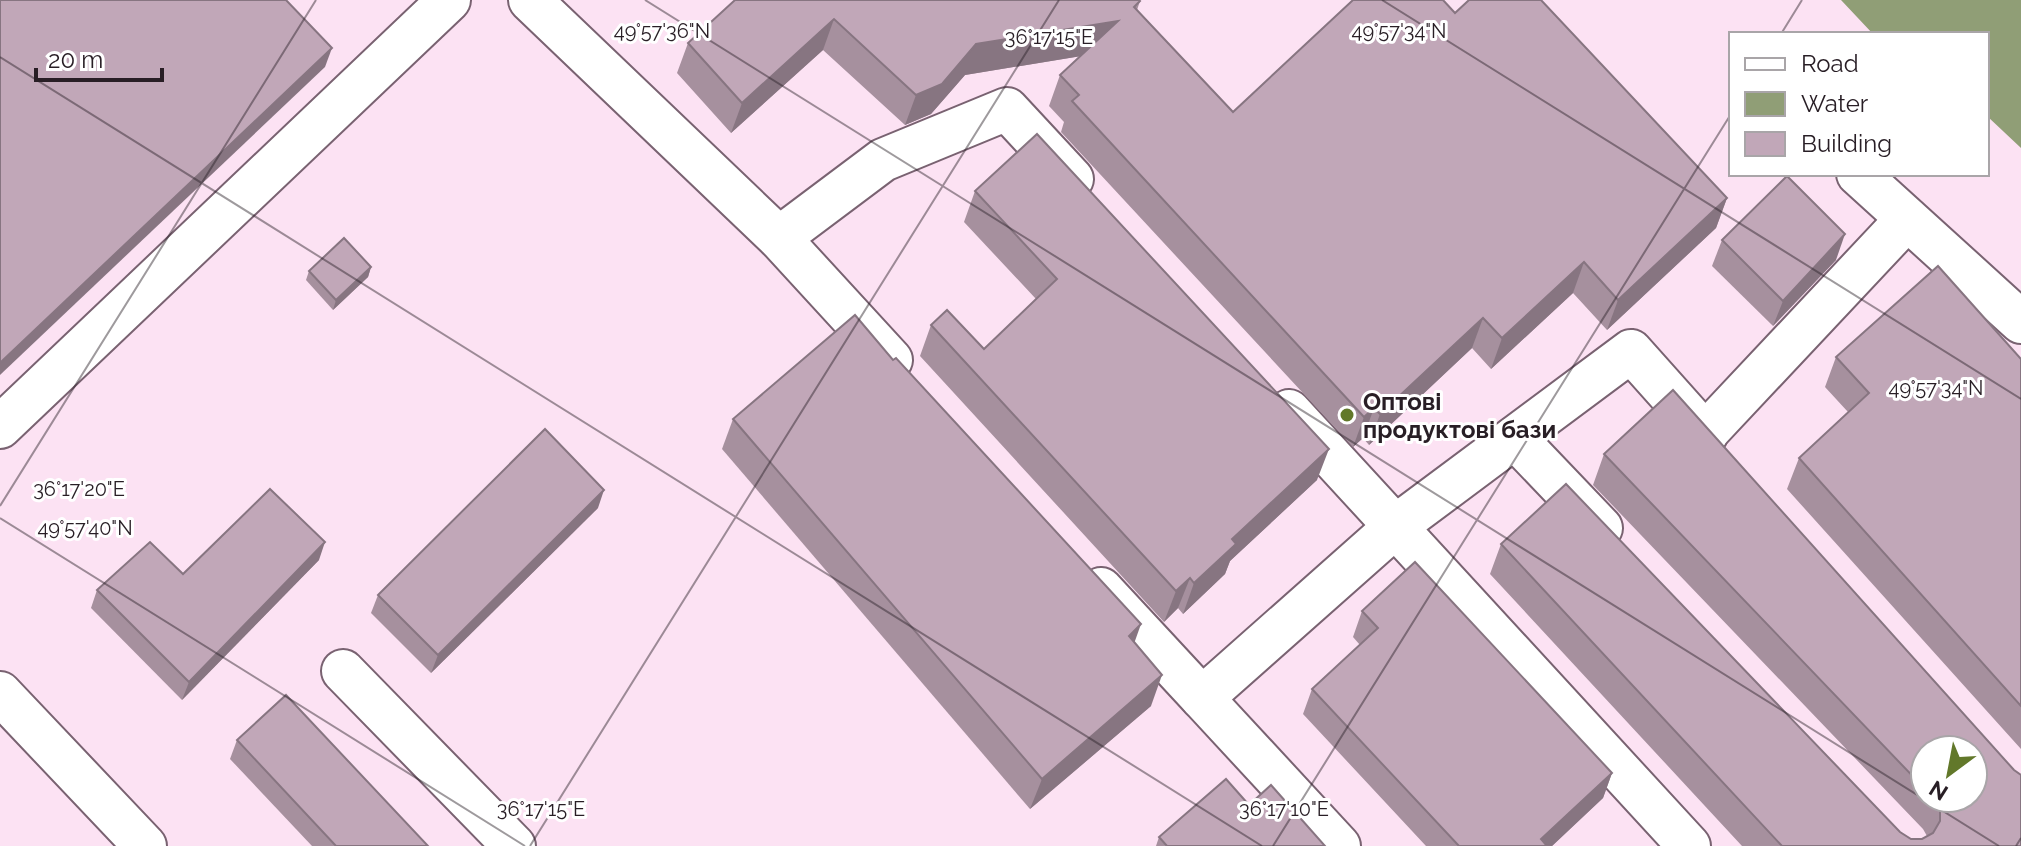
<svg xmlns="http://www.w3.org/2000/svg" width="2021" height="846" viewBox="0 0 2021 846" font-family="Raleway,sans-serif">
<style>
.water{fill:#909e76}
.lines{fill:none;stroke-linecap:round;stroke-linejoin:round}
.minor-casing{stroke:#796271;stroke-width:46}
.minor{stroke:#fff;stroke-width:42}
.wall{fill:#a6909e;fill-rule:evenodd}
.shaded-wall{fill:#877581}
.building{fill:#c1a7b8;stroke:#877581;stroke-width:2}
.ticks{fill:none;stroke:#281e25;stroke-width:2;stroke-opacity:0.45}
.poi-dot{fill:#62782a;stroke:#fff;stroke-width:3}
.labels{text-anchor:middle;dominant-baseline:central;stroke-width:6;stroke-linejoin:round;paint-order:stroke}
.poi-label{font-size:24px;font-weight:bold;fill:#281e25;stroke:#fff;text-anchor:start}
.ticks-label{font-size:20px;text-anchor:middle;fill:#281e25;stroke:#fff;stroke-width:6;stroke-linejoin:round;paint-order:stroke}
</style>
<rect width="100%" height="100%" fill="#fce2f3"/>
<path class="water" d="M1841,0h180v148l-34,-32v-82h-114z"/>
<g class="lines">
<defs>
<g id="minor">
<path d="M530,0l249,238 112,122"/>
<path d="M1858,174l163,148"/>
<path d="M779,238l104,-78 124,-51 65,70"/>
<path d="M1289,411l400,435"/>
<path d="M0,427l449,-427"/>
<path d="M1705,434l202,-215"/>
<path d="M1515,438l86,90"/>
<path d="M1101,589l101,109 194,-172 235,-175 75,84"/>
<path d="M343,671l171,175"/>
<path d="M0,693l145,153"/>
<path d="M1202,698l137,148"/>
</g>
</defs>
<use href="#minor" class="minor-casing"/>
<use href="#minor" class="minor"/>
</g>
<g class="wall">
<path d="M735,0l405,1 -3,9 96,102 222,-99 272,185 -11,30 -109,102 -34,-37 -82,76 -19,-21 -103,97 -6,-7 -10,9 -292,-315 3,-10 -15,-16 11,-31 21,-19 -116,19 -34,39 -26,11 -82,-75 -92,83 -54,-60 11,-30z"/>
<path d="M975,191l342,289 -87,81 -5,13 -42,40 -5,-6 -14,14 -244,-266 11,-31 53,24 52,-50 -72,-77z"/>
<path d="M1722,240l114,20 -63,66 -61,-60z"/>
<path d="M371,267l-3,10 -35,33 -27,-30 3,-9z"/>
<path d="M1836,357l185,2v390l-234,-260 12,-31 49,-46 -23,-25z"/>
<path d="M893,360l241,282 17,64 -121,103 -308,-360 11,-30z"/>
<path d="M1604,454l410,316 7,76h-279l-252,-272 11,-30 399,288 11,7h11l5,-3 -4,-7 -330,-344zM1925,750l48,48h-48z"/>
<path d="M598,508l-167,165 -60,-60 7,-18z"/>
<path d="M319,560l-137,140 -91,-92 6,-18 86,-16z"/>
<path d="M1362,611l250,162 -9,25 -51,48h-126l-123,-132 9,-25 48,-44 -7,-8z"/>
<path d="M237,740l191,106h-116l-82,-87z"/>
<path d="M1249,805l76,41h-169l3,-9z"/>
</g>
<g class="shaded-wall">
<path d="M834,19l-11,31 -92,83 11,-30z"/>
<path d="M1118,21l-12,31 -141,23 -34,39 -26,11 11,-30 60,-51z"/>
<path d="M332,48l-7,19 -325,308v-12z"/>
<path d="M1727,198l-11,30 -109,102 11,-30z"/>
<path d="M1845,234l-9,26 -63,66 10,-25z"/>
<path d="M1584,262l-11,31 -82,76 11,-31z"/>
<path d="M371,267l-3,10 -35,33 3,-10z"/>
<path d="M1483,318l-11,30 -103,97 11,-31z"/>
<path d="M1374,408l-11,30 -10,9 11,-30z"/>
<path d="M1329,449l-12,31 -87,81 -5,13 -42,40 11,-31 38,-44z"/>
<path d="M604,490l-6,18 -167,165 7,-18z"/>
<path d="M325,542l-6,18 -137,140 7,-18z"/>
<path d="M1190,578l-12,30 -14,14 12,-31z"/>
<path d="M1141,624l-11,31 -1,-19z"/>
<path d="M1162,675l-11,31 -121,103 12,-30z"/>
<path d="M1612,773l-9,25 -51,48h-14l3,-7z"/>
</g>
<g class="building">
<path d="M0,0h286l46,48 -332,315z"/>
<path d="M735,0h404l1,1 -6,6 99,105 120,-112h90l12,13 14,-13h72l186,198 -109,102 -34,-38 -82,76 -19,-20 -103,96 -6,-6 -10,9 -292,-316 7,-6 -19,-20 58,-54 -142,23 -34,40 -26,11 -82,-76 -92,84 -54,-60z"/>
<path d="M1037,134l292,315 -97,90 4,5 -42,39 -4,-5 -14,13 -245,-266 16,-15 37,39 73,-70 -82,-88z"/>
<path d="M1787,176l58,58 -62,67 -61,-61z"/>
<path d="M344,238l27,29 -35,33 -27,-29z"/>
<path d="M1938,266l83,93v347l-222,-248 70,-65 -33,-36z"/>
<path d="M855,315l38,45 3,-2 245,266 -12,12 33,39 -120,104 -309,-360z"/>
<path d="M1673,390l341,380 7,5v71h-239l-281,-302 65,-60 334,348 11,7h11l11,-6 7,-12v-12l-6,-11h39v-48h-48v39l-321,-335z"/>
<path d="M545,429l59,61 -166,165 -60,-60z"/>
<path d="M270,489l55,53 -136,140 -92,-92 53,-48 33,32z"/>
<path d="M1415,562l197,211 -71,66 6,7h-88l-147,-157 66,-61 -16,-17z"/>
<path d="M286,695l142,151h-92l-99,-106z"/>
<path d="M1226,779l23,26 22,-20 54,61h-158l-8,-9z"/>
</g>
<path class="ticks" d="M645,0l1354,846M1382,0l639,399M1781,34l21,-34M0,57l1262,789M0,506l316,-506M0,518l525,328M530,846l529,-846M1273,846l458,-732M2016,846l5,-8"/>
<circle class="poi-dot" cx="1347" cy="415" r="8"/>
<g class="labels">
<g class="poi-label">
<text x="1363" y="401">Оптові<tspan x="1363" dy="28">продуктові бази</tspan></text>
</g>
</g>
<g class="ticks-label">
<text x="662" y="38">49°57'36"N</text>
<text x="1399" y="38">49°57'34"N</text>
<text x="1049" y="44">36°17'15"E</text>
<text x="1936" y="395">49°57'34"N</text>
<text x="79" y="496">36°17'20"E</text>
<text x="85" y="535">49°57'40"N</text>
<text x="541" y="816">36°17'15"E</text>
<text x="1284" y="816">36°17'10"E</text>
</g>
<rect x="1729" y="32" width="260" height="144" fill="#ffffff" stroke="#a9a5a8" stroke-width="2"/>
<rect x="1745" y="58" width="40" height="12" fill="#ffffff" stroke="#a9a5a8" stroke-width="2"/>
<text x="1801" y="72" font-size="24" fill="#281e25">Road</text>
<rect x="1745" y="92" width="40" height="24" fill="#909e76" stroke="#a9a5a8" stroke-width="2"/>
<text x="1801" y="112" font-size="24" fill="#281e25">Water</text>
<rect x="1745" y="132" width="40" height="24" fill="#c1a7b8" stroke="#a9a5a8" stroke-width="2"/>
<text x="1801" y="152" font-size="24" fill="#281e25">Building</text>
<g transform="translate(1949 774) rotate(212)"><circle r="38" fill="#ffffff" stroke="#a9a5a8" stroke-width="2"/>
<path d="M0-6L14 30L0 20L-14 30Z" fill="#62782a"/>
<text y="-12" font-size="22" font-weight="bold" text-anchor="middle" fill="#281e25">N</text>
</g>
<path d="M36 68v12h126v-12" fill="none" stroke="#281e25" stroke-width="4"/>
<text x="48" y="68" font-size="24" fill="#281e25" stroke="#ffffff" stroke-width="6" paint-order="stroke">20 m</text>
</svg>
